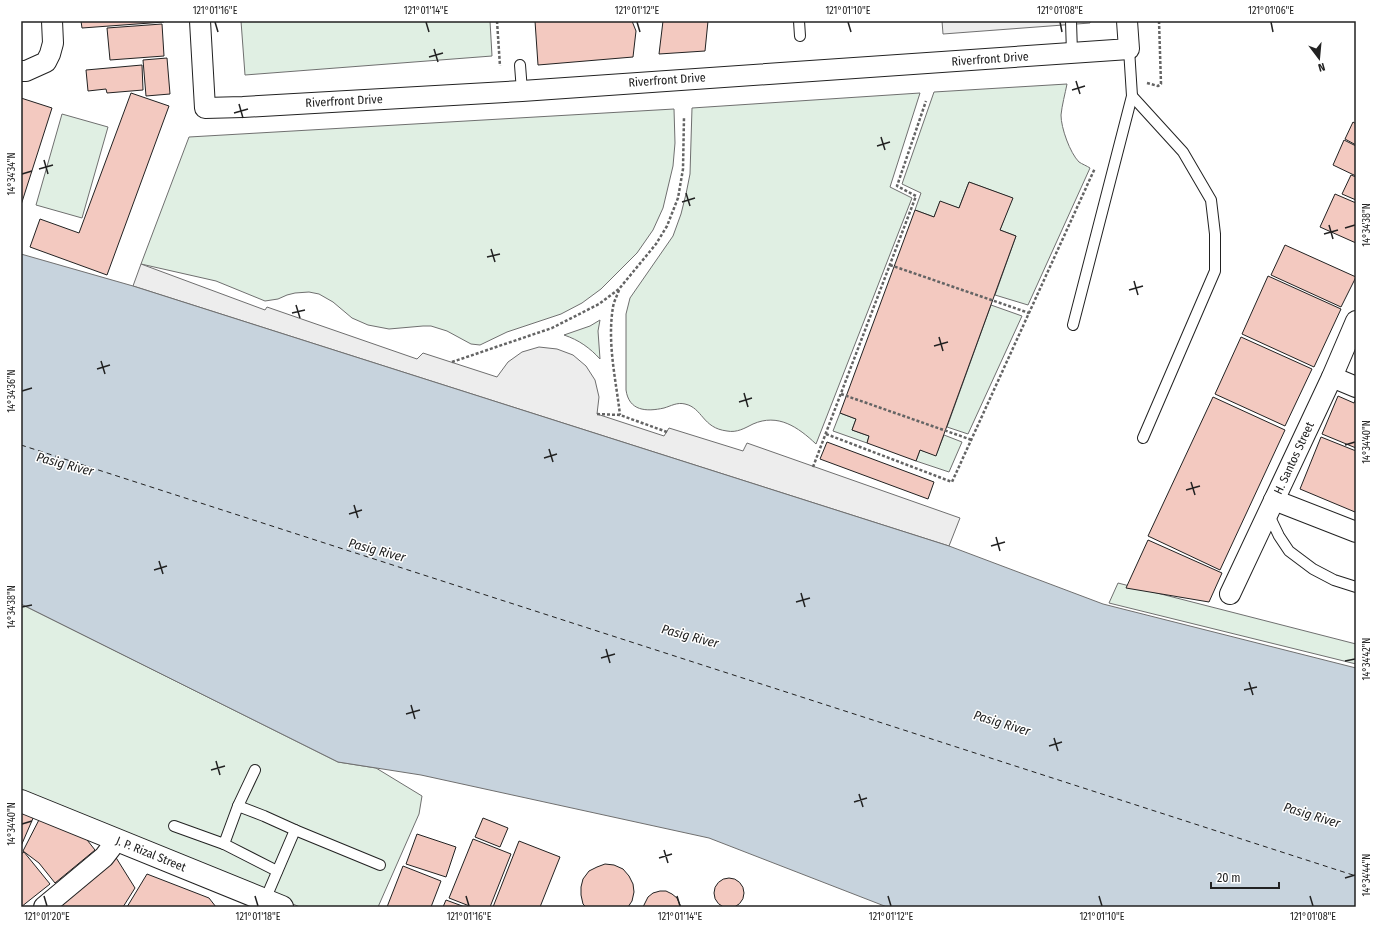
<svg xmlns="http://www.w3.org/2000/svg" width="1377" height="928" viewBox="0 0 1377 928" font-family="'Fira Sans Condensed',sans-serif">
<style>
.green{fill:#e0efe3;stroke:#6f6f6f}
.parking{fill:#ededed;stroke:#6f6f6f}
.water{fill:#c7d3dd;stroke:#6f6f6f}
.lines{fill:none;stroke-linecap:round;stroke-linejoin:round}
.ferry{stroke:#222;stroke-width:1;stroke-dasharray:5 4;stroke-linecap:butt}
.building{fill:#f3c9c0;stroke:#222}
.service-casing{stroke:#222;stroke-width:12}
.minor-casing{stroke:#222;stroke-width:22}
.tertiary-casing{stroke:#222;stroke-width:24}
.path{stroke:#646464;stroke-width:2.5;stroke-dasharray:3 2;stroke-linecap:butt}
.service{stroke:#fff;stroke-width:10}
.minor{stroke:#fff;stroke-width:20}
.tertiary{stroke:#fff;stroke-width:22}
.ticks{fill:none;stroke:#222;stroke-width:1.5}
.labels{text-anchor:middle;dominant-baseline:central;stroke-width:3;stroke-linejoin:round;paint-order:stroke}
.street-label{font-size:12px;fill:#222;stroke:#fff}
.water-label{font-size:13px;font-style:italic;fill:#222;stroke:#fff}
.neatline{fill:none;stroke:#222;stroke-width:1.5}
.ticks-label{font-size:10px;text-anchor:middle;fill:#222}
</style>
<rect width="100%" height="100%" fill="#fff"/>
<g class="green">
<path d="M241,21h249l2,35 -247,19z"/>
<path d="M1067,84c-2,10 -5,21 -6,31 0,13 9,38 18,47 3,2 8,4 11,6l-62,137 -33,-10 21,-59 -16,-6 12,-32 -43,-16 -10,26 -19,-6 -6,15 -19,-7 6,-17 -19,-9 32,-92z"/>
<path d="M920,93l-30,94 22,11 -96,246c-18,-17 -38,-31 -63,-20 -8,4 -16,9 -26,7 -25,-3 -24,-23 -42,-27 -8,-2 -14,2 -21,4 -18,4 -35,3 -38,-18v-76l4,-16 43,-62 8,-22 5,-20 4,-20 2,-66z"/>
<path d="M674,109l1,34 -2,23 -10,42 -10,22 -16,23 -36,36 -19,14 -21,11 -54,18 -27,13 -9,-1 -24,-13 -16,-5h-8l-34,3 -21,-4 -16,-7 -19,-16 -14,-8 -10,-2 -14,1 -8,2 -9,4 -13,2 -49,-20 -75,-17 48,-127z"/>
<path d="M62,114l46,13 -26,91 -46,-13z"/>
<path d="M991,305l31,11 -54,118 -21,-7z"/>
<path d="M600,320l-2,11 2,28c-10,-11 -21,-19 -36,-24l26,-9z"/>
<path d="M840,413l16,6 -4,11 17,6 -2,7 -34,-12z"/>
<path d="M944,435l18,7 -13,30 -33,-11 4,-11 16,5z"/>
<path d="M1118,583l238,61v20l-247,-61z"/>
<path d="M21,604l317,158 38,6 46,28 -3,18 -41,93h-78l-279,-115z"/>
</g>
<g class="parking">
<path d="M942,21h148v2l-147,11z"/>
<path d="M141,264l124,46 2,-3 150,52 6,-6 74,24 11,-15 14,-10 17,-5 18,2 16,6 13,11 9,14 4,17 -2,17 67,22 5,-8 74,23 4,-8 213,75 -11,28 -816,-260z"/>
</g>
<path class="water" d="M21,254l112,32 816,260 154,58 253,64v239h-469l-178,-69 -288,-63 -83,-13 -317,-158z"/>
<g class="lines">
<path class="ferry" d="M21,445l1335,431"/>
</g>
<g class="building">
<path d="M81,21h83v1l-82,6z"/>
<path d="M535,21h97l4,10 -3,26 -95,8z"/>
<path d="M663,21h45l-3,30 -46,3z"/>
<path d="M162,24l2,32 -54,4 -3,-32z"/>
<path d="M167,58l3,36 -24,2 -3,-36z"/>
<path d="M142,65l1,25 -36,3 -1,-4 -18,2 -2,-21z"/>
<path d="M131,93l38,13 -62,169 -77,-28 10,-28 39,14z"/>
<path d="M21,98l31,10 -31,97z"/>
<path d="M1353,122l3,2v21l-11,-6z"/>
<path d="M1344,140l12,6v30l-23,-11z"/>
<path d="M1351,175l5,2v23l-14,-6z"/>
<path d="M969,182l44,16 -13,32 16,6 -80,220 -16,-6 -4,11 -49,-18 2,-7 -17,-6 4,-11 -16,-6 75,-203 19,7 6,-16 19,7z"/>
<path d="M1335,194l21,9v40l-36,-16z"/>
<path d="M1285,245l71,32 -15,30 -70,-32z"/>
<path d="M1268,276l73,33 -27,58 -72,-33z"/>
<path d="M1241,337l71,32 -27,57 -70,-32z"/>
<path d="M1338,396l16,7 2,-5v50l-34,-14z"/>
<path d="M1213,397l72,33 -65,140 -72,-34z"/>
<path d="M1321,437l35,14v58l-1,3 -55,-23z"/>
<path d="M827,442l107,40 -6,17 -108,-40z"/>
<path d="M1148,540l74,33 -13,29 -83,-14z"/>
<path d="M21,809h16l-16,37z"/>
<path d="M43,812l37,19 15,19 -40,33 -16,-20 -16,-12z"/>
<path d="M483,818l25,10 -8,19 -25,-10z"/>
<path d="M417,834l39,13 -10,30 -40,-13z"/>
<path d="M473,839l38,15 -21,53h-18l-23,-9z"/>
<path d="M519,841l41,16 -20,50h-47z"/>
<path d="M24,852l26,32 -29,23v-53z"/>
<path d="M115,856l20,32 -12,19h-66z"/>
<path d="M605,864l9,1 9,4 6,7 4,8 1,8 -2,9 -4,6h-42l-3,-3 -2,-9v-8l2,-8 6,-8 8,-4z"/>
<path d="M403,866l38,15 -10,26h-44z"/>
<path d="M147,874l62,24 7,9h-89z"/>
<circle cx="729" cy="893" r="15"/>
<path d="M660,891h6l6,3 5,4 4,9h-38l5,-10 5,-4z"/>
<path d="M446,900l19,7h-22z"/>
</g>
<g class="lines">
<defs>
<g id="service">
<path d="M799,21l1,15"/>
<path d="M1071,21l1,32"/>
<path d="M520,65l2,26"/>
<path d="M1132,96l51,56 28,48 4,34v37l-72,167"/>
<path d="M1073,325l59,-229 -3,-47"/>
<path d="M1268,513l11,23 10,15 24,18 21,11 22,7"/>
<path d="M238,806l17,-36"/>
<path d="M174,826l50,18"/>
<path d="M277,871l-53,-27 14,-38 26,10 31,14"/>
<path d="M265,900l30,-70 85,35"/>
</g>
<g id="minor">
<path d="M200,21l5,87 38,-1 279,-16 607,-42 -2,-28"/>
<path d="M21,71h5l20,-9 4,-8 3,-11 -1,-22"/>
<path d="M1332,377l24,10"/>
<path d="M1274,500l82,32"/>
<path d="M1230,594l102,-217 24,-56"/>
<path d="M44,907l60,-50 13,-17"/>
</g>
<path id="tertiary" d="M21,801l261,106"/>
</defs>
<use href="#service" class="service-casing"/>
<use href="#minor" class="minor-casing"/>
<use href="#tertiary" class="tertiary-casing"/>
<g class="path">
<path d="M497,21l3,45"/>
<path d="M1147,83l11,3 3,-2 -2,-63"/>
<path d="M890,265l139,48"/>
<path d="M619,290c-2,6 -5,11 -6,17 -6,36 3,73 7,108"/>
<path d="M452,362l100,-34 47,-24 20,-15 37,-45 11,-18 11,-28 5,-29 1,-52"/>
<path d="M841,394l131,46"/>
<path d="M597,414l23,1 47,17"/>
<path d="M826,434l126,48 143,-314"/>
<path d="M813,467l103,-271 -19,-10 29,-85"/>
</g>
<use href="#service" class="service"/>
<use href="#minor" class="minor"/>
<use href="#tertiary" class="tertiary"/>
</g>
<path class="ticks" d="M215,22l3,10M426,22l3,10M637,22l3,10M848,22l3,10M1060,22l2,10M1271,22l2,10M434,49l4,13M429,57l14,-4M1076,81l4,13M1072,90l13,-4M239,104l4,14M234,113l14,-4M881,137l4,13M877,146l13,-4M44,160l4,14M39,169l14,-4M22,174l10,-3M686,193l4,13M682,202l13,-4M1329,225l4,14M1345,228l10,-3M1324,234l14,-4M491,249l4,13M487,257l13,-3M1134,281l4,14M1129,290l14,-4M296,305l4,13M292,313l13,-3M939,337l4,14M934,346l14,-4M101,361l4,13M97,369l13,-4M22,391l10,-3M744,393l4,14M739,402l13,-4M1345,445l10,-3M549,449l4,13M544,458l13,-4M1191,482l4,13M1186,490l14,-4M354,505l4,13M349,514l13,-4M996,537l4,14M991,546l14,-4M159,561l4,13M154,570l13,-4M801,593l4,14M796,602l14,-4M22,607l10,-2M606,649l4,14M601,658l14,-4M1345,661l10,-2M1249,682l4,13M1244,690l13,-3M411,705l4,14M406,714l14,-4M1054,738l4,13M1049,746l13,-4M216,761l4,14M211,770l14,-4M859,794l4,13M854,802l13,-4M22,824l10,-3M664,850l4,13M659,858l13,-4M1345,878l10,-3M44,896l3,10M255,896l3,10M466,896l3,10M677,896l3,10M888,896l3,10M1099,896l3,10M1310,896l3,10"/>
<g class="labels">
<g class="street-label">
<text transform="translate(990 59) rotate(-4)">Riverfront Drive</text>
<text transform="translate(667 80) rotate(-4)">Riverfront Drive</text>
<text transform="translate(344 101) rotate(-3)">Riverfront Drive</text>
<text transform="translate(1294 458) rotate(-65)">H. Santos Street</text>
<text transform="translate(151 854) rotate(22)">J. P. Rizal Street</text>
</g>
<g class="water-label">
<text transform="translate(65 464) rotate(15)">Pasig River</text>
<text transform="translate(377 550) rotate(15)">Pasig River</text>
<text transform="translate(690 636) rotate(15)">Pasig River</text>
<text transform="translate(1002 723) rotate(17)">Pasig River</text>
<text transform="translate(1312 815) rotate(17)">Pasig River</text>
</g>
</g>
<rect width="1377" height="928" fill="none" stroke="#ffffff" stroke-width="44"/>
<g transform="translate(1319 58) rotate(164)" stroke="#ffffff" stroke-width="3" paint-order="stroke">
<path d="M0-3L7 15L0 10L-7 15Z" fill="#222222"/>
<text y="-6" font-size="11" font-weight="bold" text-anchor="middle" fill="#222222">N</text>
</g>
<path d="M1211 882v6h68v-6" fill="none" stroke="#222222" stroke-width="2"/>
<text x="1217" y="882" font-size="12" fill="#222222" stroke="#ffffff" stroke-width="3" paint-order="stroke">20 m</text>
<rect x="22" y="22" width="1333" height="884" class="neatline"/>
<g class="ticks-label">
<text x="215" y="14">121°01'16"E</text>
<text x="426" y="14">121°01'14"E</text>
<text x="637" y="14">121°01'12"E</text>
<text x="848" y="14">121°01'10"E</text>
<text x="1060" y="14">121°01'08"E</text>
<text x="1271" y="14">121°01'06"E</text>
<text transform="translate(11 174) rotate(-90)" y="4">14°34'34"N</text>
<text transform="translate(1366 225) rotate(-90)" y="4">14°34'38"N</text>
<text transform="translate(11 391) rotate(-90)" y="4">14°34'36"N</text>
<text transform="translate(1366 442) rotate(-90)" y="4">14°34'40"N</text>
<text transform="translate(11 607) rotate(-90)" y="4">14°34'38"N</text>
<text transform="translate(1366 659) rotate(-90)" y="4">14°34'42"N</text>
<text transform="translate(11 824) rotate(-90)" y="4">14°34'40"N</text>
<text transform="translate(1366 875) rotate(-90)" y="4">14°34'44"N</text>
<text x="47" y="920">121°01'20"E</text>
<text x="258" y="920">121°01'18"E</text>
<text x="469" y="920">121°01'16"E</text>
<text x="680" y="920">121°01'14"E</text>
<text x="891" y="920">121°01'12"E</text>
<text x="1102" y="920">121°01'10"E</text>
<text x="1313" y="920">121°01'08"E</text>
</g>
</svg>
